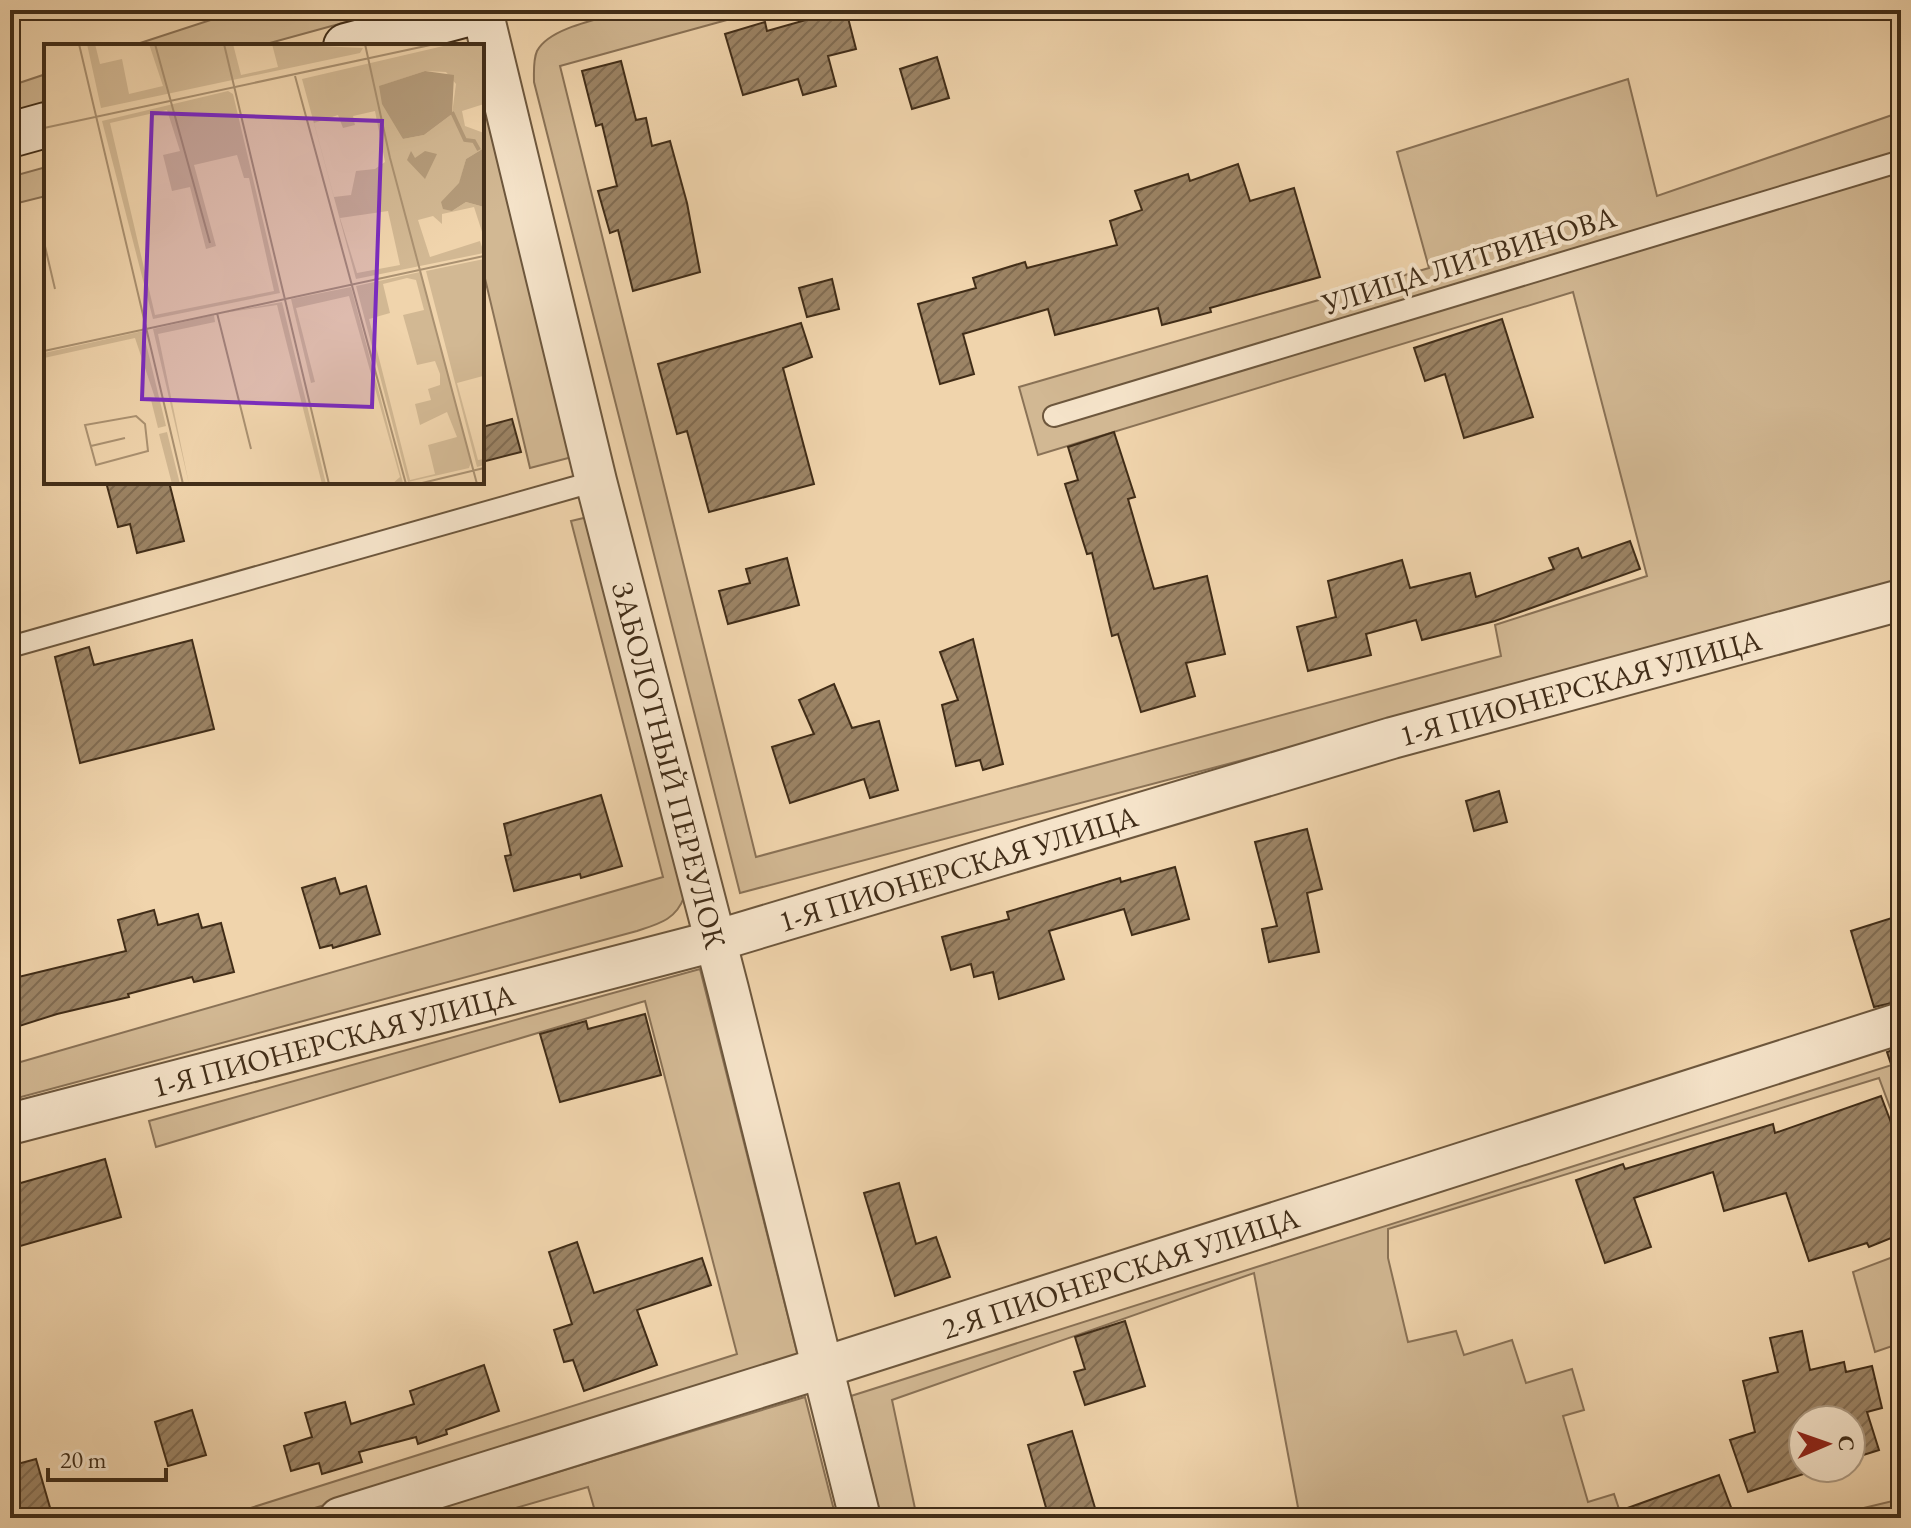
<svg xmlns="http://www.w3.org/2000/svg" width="1911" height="1528" viewBox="0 0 1911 1528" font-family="'EB Garamond',serif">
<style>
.green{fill:#d2b893;stroke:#8a7256;stroke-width:2}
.building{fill:url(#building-hatch);stroke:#412d18;stroke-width:2}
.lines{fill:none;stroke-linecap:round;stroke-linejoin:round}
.lane-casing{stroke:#6d573d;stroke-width:24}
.street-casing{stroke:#6d573d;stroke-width:44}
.secondary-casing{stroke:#412d18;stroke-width:48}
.lane{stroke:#f5e3c9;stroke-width:20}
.street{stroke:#f5e3c9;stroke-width:40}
.secondary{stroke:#f5e3c9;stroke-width:44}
.labels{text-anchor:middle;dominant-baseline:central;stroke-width:8;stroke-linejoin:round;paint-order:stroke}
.street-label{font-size:30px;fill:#412d18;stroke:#f5e3c9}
.inset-river{fill:none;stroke:#b49b7a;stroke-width:4}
.inset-road{fill:none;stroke:#aa9171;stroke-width:2}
.view{fill:#7b2cbf;fill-opacity:0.15;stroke:#7b2cbf;stroke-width:4}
.inset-edge{fill:none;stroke:#412d18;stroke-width:4}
</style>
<defs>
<pattern id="building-hatch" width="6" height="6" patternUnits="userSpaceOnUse" patternTransform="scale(2)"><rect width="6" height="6" fill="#9c8465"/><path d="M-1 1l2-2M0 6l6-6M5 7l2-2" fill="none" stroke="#816c52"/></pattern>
</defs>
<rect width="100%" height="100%" fill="#f0d4ac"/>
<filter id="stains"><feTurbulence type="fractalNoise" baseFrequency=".0025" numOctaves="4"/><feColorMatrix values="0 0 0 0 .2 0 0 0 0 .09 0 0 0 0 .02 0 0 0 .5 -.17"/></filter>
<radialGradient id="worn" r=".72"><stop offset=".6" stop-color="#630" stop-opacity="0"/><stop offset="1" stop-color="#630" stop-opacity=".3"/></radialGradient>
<g class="green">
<path d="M241,10h149l-131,36h-128z"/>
<path d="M632,10h131l-203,56 196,791 745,-201 -6,-31 152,-49 -74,-284 -535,163 -19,-68 410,-119 -32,-116 231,-73 29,117 244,-84v474l-1161,307 -206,-811c0,-10 -1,-22 3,-31 13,-25 69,-33 95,-41z"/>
<path d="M482,59l94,397 -46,12 -48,-202z"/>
<path d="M46,74v31l-36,9v-28z"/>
<path d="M46,167v29l-36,9v-28z"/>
<path d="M592,516l92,381c-8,23 -26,27 -47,34l-627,169v-35l653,-188 -92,-356z"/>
<path d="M700,969l100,395 -519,154h-62l518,-164 -92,-353 -489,146 -7,-26z"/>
<path d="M1901,1062v75l-22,-59 -491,151v29l20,84 48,-11 8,24 48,-15 14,43 46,-14 12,41 -21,6 25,86 26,-8 8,24h-322l-46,-245 -362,127 25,118h-36l-30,-122z"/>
<path d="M1901,1254v89l-26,9 -22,-80z"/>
<path d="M805,1397l31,121h-239l-9,-31 -107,31h-75z"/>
<path d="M1901,1499v19h-79z"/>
</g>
<g class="building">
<path d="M841,10h5l10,39 -28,7 8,30 -33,9 -5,-16 -55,16 -18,-61 40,-12 2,9z"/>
<path d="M937,57l12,41 -37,11 -12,-40z"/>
<path d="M621,61l15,59 10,-2 6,28 18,-5 17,62 13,69 -67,19 -15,-61 -8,3 -12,-42 19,-5 -15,-62 -6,2 -14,-55z"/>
<path d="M1238,164l12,37 44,-13 26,89 -110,31 1,4 -49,13 -4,-17 -103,27 -7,-26 -85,25 11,40 -34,10 -22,-80 58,-16 -3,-10 52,-16 2,6 90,-23 -7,-24 32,-11 -7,-19 53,-17 2,7z"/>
<path d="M832,279l7,30 -32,8 -8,-29z"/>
<path d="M1502,319l31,98 -69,21 -19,-64 -20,7 -11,-33z"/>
<path d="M801,323l11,34 -29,11 31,116 -105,28 -22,-81 -10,3 -19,-70z"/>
<path d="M512,419l9,33 -39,10v-35z"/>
<path d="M1114,432l21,65 -7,2 26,90 53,-13 18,78 -39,9 9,33 -54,16 -23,-78 -6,2 -20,-83 -5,1 -22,-70 13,-4 -10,-33z"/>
<path d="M106,482h63l15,59 -47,12 -7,-29 -12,3z"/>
<path d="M1630,541l10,28 -145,52 -73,19 -6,-20 -50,14 5,21 -63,16 -11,-44 39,-10 -8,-36 74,-21 8,28 60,-15 6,24 78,-28 -5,-11 29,-10 4,10z"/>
<path d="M787,558l12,47 -71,19 -9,-33 31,-8 -4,-14z"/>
<path d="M973,639l30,125 -20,6 -3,-10 -24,6 -14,-61 16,-5 -18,-48z"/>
<path d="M192,640l22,89 -134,34 -25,-106 34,-10 5,18z"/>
<path d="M834,684l18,44 27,-7 19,69 -28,8 -6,-19 -74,24 -18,-56 42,-13 -15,-34z"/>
<path d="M1499,791l8,31 -33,9 -8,-30z"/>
<path d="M601,795l21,71 -41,12 -1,-4 -66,17 -9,-35 6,-1 -7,-31z"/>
<path d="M1307,829l15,60 -15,4 12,59 -50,10 -7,-33 15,-3 -22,-84z"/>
<path d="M1175,867l14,52 -57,16 -8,-26 -75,22 15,48 -65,20 -6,-27 -19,5 -3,-13 -20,6 -9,-33 67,-18 -2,-7 113,-34 1,4z"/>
<path d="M335,878l5,16 26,-8 14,48 -47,14 -1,-3 -12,3 -18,-60z"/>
<path d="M154,910l4,15 40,-11 4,14 19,-5 13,49 -40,10 -2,-5 -64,17 1,3 -72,17 -47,15v-50l116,-28 -8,-31z"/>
<path d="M1901,915v86l-27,6 -23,-76z"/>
<path d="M645,1014l16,61 -101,27 -20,-68 46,-13 2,8z"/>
<path d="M1901,1047v22l-8,1 -6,-18z"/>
<path d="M1881,1096l20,53v85l-32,13 -2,-4 -58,18 -23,-68 -62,18 -11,-39 -79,26 17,49 -46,16 -29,-83 47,-16 2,5 148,-45 2,9z"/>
<path d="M105,1159l16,58 -111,32v-63z"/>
<path d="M899,1183l17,61 20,-7 14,40 -55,19 -31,-103z"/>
<path d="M577,1242l17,51 108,-35 9,27 -74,25 20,55 -73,26 -11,-31 -9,2 -10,-32 18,-6 -23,-72z"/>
<path d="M1125,1321l20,65 -60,19 -11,-33 11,-3 -10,-32z"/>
<path d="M1802,1331l8,39 34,-8 2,10 26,-6 10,42 -15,4 12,38 -28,9v-39h-48v48h19l-74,24 -18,-52 25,-8 -12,-51 35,-9 -8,-34z"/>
<path d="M484,1365l15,46 -53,19 1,4 -29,10 -2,-7 -57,15 3,10 -40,12 -3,-11 -28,8 -7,-25 28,-9 -7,-24 40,-11 6,22 63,-20 -4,-13z"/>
<path d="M192,1410l14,45 -38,11 -13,-44z"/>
<path d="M1072,1431l26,87h-49l-21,-73z"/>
<path d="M36,1459l17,59h-35l-8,-31v-21z"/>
<path d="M1719,1475l16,43h-123l-1,-4z"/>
</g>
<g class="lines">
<defs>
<g id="lane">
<path d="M1054,416l847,-255"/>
<path d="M10,647l586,-166"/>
</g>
<g id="street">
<path id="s1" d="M482,10l114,471 132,508 132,529"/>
<path id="s2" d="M10,1124l705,-183 677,-203 509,-138"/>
<path id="s3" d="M340,1518l484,-151 1077,-344"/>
</g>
<g id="secondary">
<path d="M346,46l136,-36"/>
<path d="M10,135l36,-10"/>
</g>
</defs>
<use href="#lane" class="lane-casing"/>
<use href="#street" class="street-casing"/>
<use href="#secondary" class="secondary-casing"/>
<use href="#lane" class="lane"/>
<use href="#street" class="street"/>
<use href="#secondary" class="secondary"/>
</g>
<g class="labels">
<g class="street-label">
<text transform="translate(1469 260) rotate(-17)">УЛИЦА ЛИТВИНОВА</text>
<text stroke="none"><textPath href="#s2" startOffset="1630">1-Я ПИОНЕРСКАЯ УЛИЦА</textPath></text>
<text stroke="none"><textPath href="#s1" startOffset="778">ЗАБОЛОТНЫЙ ПЕРЕУЛОК</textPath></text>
<text stroke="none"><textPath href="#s2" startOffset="982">1-Я ПИОНЕРСКАЯ УЛИЦА</textPath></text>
<text stroke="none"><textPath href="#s2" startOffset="334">1-Я ПИОНЕРСКАЯ УЛИЦА</textPath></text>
<text stroke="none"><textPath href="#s3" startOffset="818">2-Я ПИОНЕРСКАЯ УЛИЦА</textPath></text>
</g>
</g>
<g transform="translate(44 44)">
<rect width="440" height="440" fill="#f0d4ac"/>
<path d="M43,0h8l5,20 22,-5 7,35 34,-8 -14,-42h84l8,31 37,-8 -6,-23 91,4 -3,5 -259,55zM408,0h32v60l-22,7 3,15 19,7v15l-18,11 -14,52 14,-9 18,5v31l-10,-31 -32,7v10l-9,-8 -15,4 12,37 50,-16 4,12 -128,26 -54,-200zM381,27l21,1 10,12 -4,30 -28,21 -21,4 -20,-54zM331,67l10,51 -10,7 -19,2 -5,24 -17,2 -20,-74 24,-8 5,13 12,-3 -2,-9zM344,167l12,54 -43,8 -17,-55zM184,47l5,3 47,199 -127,26 -51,-198zM123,66l13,41 -17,4 9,36 18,-4 16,62 10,-3 -22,-81 43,-10 7,23h5l25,113 -119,24 -45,-192zM440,215l-1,117 -26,7 21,77 6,-1v6l-7,2 -51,-196zM376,228l51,190 -2,6 -61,14 -52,-196zM363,234l9,2 8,30 -21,5 14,50 18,-4 5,13v11l-12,4 3,11 -16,4 5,21 27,-13 10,25 -29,8 7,29 -25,6 -41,-161 21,-6 -7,-29zM307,243l52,196 -11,1 8,-7 -51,-181 -53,12 19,74 -4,1 -20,-84zM238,258l44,182h-4l-45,-179 -54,8zM170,271l1,7 -57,12 31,150 -36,-155zM99,287l23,95 -8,2 -7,-28 4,-2 -20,-60 -91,20v-5zM123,388l13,52h-8l-13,-50z" fill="#d2b893" fill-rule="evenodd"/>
<path d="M381,27l29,4 -2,39 -28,21 -21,4 -21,-35 -3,-18zM440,104v59l-18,-5 -14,9 -9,-2 -2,-7 18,-19 7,-24zM367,107l4,7 10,-7 12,3 -12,25 -18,-19z" fill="#b49b7a"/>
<path class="inset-river" d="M408,68l13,28 9,1 5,9"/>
<path class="inset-road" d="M35,0l104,440M111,0l55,199M180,0l105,440M321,0l25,114 87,326M251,32l111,408M0,84l391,-84M0,198l11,47M173,269l34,136M0,307l440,-95M92,372l9,8 3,27 -52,14 -11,-40zM47,402l34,-8M374,440l66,-16"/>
<path class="view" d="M108,69l230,8 -10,286 -230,-8z"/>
<rect width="440" height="440" class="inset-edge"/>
</g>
<rect width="1911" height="1528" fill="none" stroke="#f0d4ac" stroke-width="40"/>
<rect x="12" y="12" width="1887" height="1504" fill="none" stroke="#412d18" stroke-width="4"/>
<rect x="20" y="20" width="1871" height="1488" fill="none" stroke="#412d18" stroke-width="2"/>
<g transform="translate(1827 1444) rotate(88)"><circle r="38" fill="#f5e3c9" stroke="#ad9a82" stroke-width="2"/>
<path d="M0-6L14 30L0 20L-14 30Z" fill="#8f2418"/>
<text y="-12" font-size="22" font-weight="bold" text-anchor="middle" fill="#412d18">С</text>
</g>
<path d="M48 1468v12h118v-12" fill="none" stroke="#412d18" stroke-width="4"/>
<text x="60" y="1468" font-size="24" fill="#412d18" stroke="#f5e3c9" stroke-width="6" paint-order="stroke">20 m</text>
<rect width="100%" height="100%" filter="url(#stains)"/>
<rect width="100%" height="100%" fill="url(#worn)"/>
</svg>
